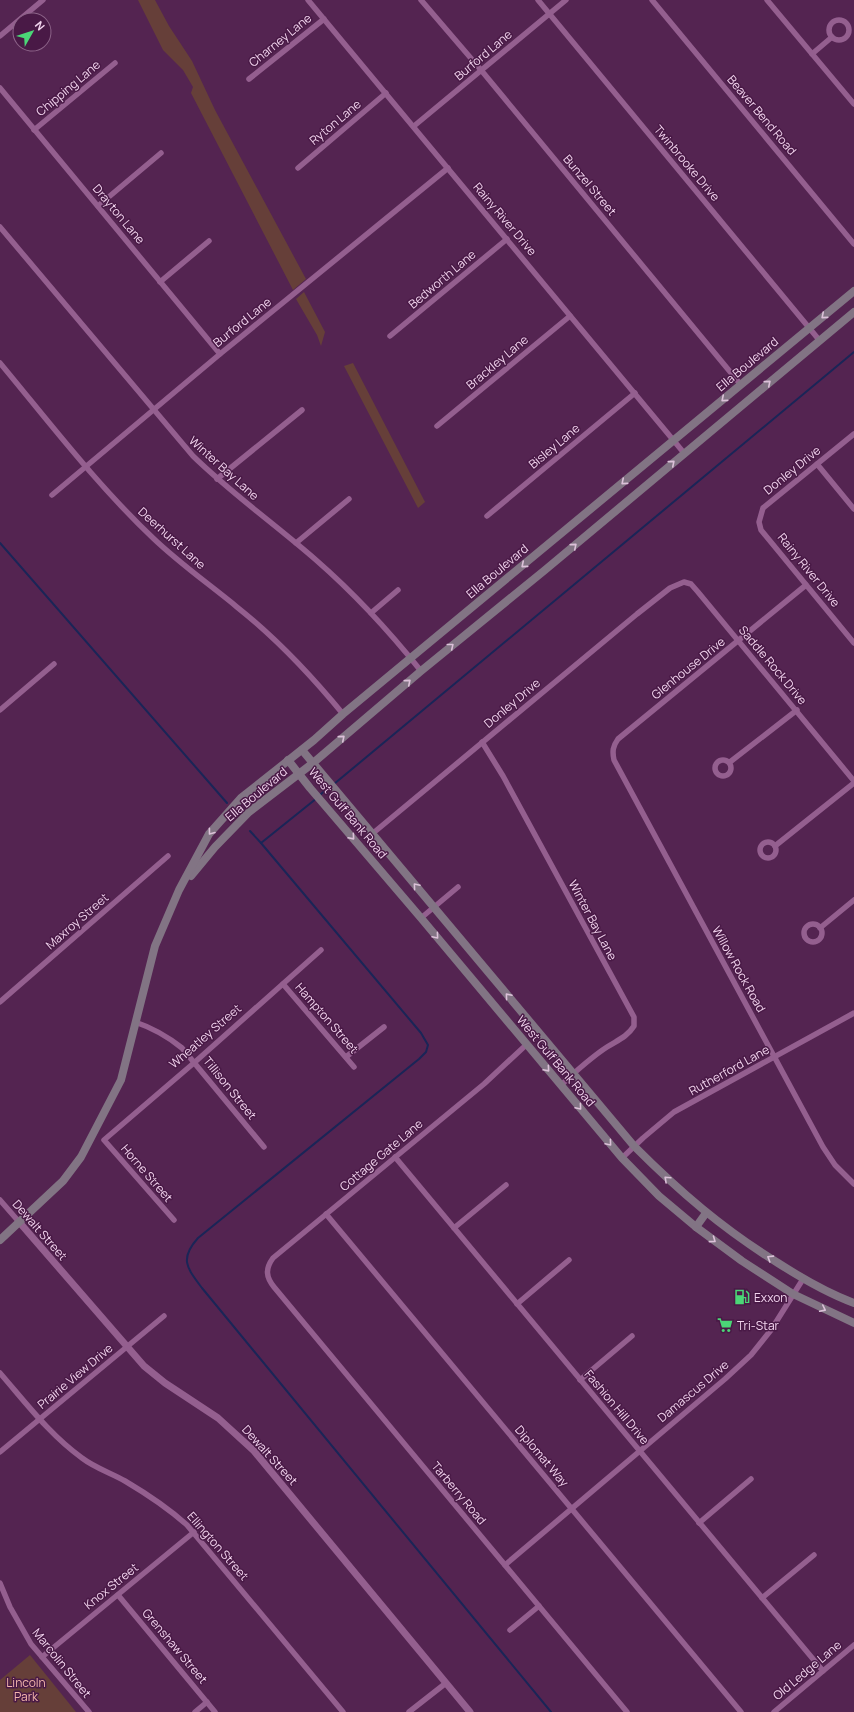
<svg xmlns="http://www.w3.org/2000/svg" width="854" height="1712" viewBox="0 0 854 1712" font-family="Manrope,sans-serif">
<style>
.green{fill:#663f39}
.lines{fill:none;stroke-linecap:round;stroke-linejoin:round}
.stream{stroke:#1a2557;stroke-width:2}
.minor{stroke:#945f8f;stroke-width:5.5}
.tertiary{stroke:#945f8f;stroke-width:7}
.secondary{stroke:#827484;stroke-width:8}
.oneway{stroke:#dcc1d9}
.labels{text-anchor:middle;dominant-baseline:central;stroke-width:3;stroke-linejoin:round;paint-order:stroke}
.street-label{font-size:12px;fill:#f2d4ee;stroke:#491946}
.poi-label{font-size:12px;fill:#f2d4ee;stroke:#491946;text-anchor:start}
.park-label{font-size:12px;fill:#f3b6ab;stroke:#491946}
</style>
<rect width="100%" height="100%" fill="#542451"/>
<g class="green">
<path d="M138,0h17l14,26 23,35 23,49 91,169 -13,11 -102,-197 2,-6 -10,-17 -20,-20z"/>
<path d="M304,292l21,40 -4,14 -4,-11 -21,-36z"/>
<path d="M353,363l72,139 -7,6 -74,-142z"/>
<path d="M30,1655l46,57h-76v-32z"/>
</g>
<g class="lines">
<g class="stream">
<path d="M0,543l227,260"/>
<path d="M334,784l520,-432"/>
<path d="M320,795l10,-9"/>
<path d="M317,798l-56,45 160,190 7,12 -2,7 -7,7 -221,179c-19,21 -11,30 4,50l349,424"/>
<path d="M250,831l11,12"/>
</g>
<g class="minor">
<path d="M308,0l376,453"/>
<path d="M421,0l60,70 260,315"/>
<path d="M538,0l282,341"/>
<path d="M652,0l202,244"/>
<path d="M767,0l87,104"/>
<circle cx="839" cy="30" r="10"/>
<path d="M0,36l43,-36"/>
<path d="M812,54l20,-17"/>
<path d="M249,79l75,-60"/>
<path d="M0,88l220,266"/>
<path d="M414,126l152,-126"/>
<path d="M34,130l81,-67"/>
<path d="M298,168l88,-75"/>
<path d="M98,206l63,-53"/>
<path d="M0,227l193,229c39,38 83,69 123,104 39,34 73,71 105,111"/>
<path d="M160,282l49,-41"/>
<path d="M390,336l117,-97"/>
<path d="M0,363c49,59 97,122 153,175 26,25 56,46 84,69 39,31 74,68 106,107"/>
<path d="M437,426l133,-110"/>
<path d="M854,434l-91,74 -4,14 2,8 93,113"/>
<path d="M817,464l37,45"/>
<path d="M217,479l85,-69"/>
<path d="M52,495l168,-141 228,-186"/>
<path d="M487,516l148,-123"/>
<path d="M296,543l53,-44"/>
<path d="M806,585l-188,154c-5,7 -6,12 -4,21l209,387 12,18 19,19"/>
<path d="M371,613l27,-23"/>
<path d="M0,710l54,-46"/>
<path d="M482,742l21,34 131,241v9c-7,11 -16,14 -27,21 -17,11 -32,25 -46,38"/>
<circle cx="723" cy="768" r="8"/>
<path d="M730,762l67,-52"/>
<path d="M372,834l265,-220 33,-26 14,-6 7,2 7,8 156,189"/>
<circle cx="768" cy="850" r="8"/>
<path d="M775,846l79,-63"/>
<path d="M421,918l37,-31"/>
<circle cx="813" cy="933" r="9"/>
<path d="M820,928l34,-28"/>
<path d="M283,984l71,83"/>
<path d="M0,1002l168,-146"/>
<path d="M135,1022c18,6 32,14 47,26l82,99"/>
<path d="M526,1045l-42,39 -211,174c-8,11 -7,19 1,29l353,425"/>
<path d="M346,1057l38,-30"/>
<path d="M395,1157l428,514"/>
<path d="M622,1158l21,-20 31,-26 180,-99"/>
<path d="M0,1200l20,23"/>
<path d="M326,1214l415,498"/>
<path d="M174,1220l-70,-80 91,-78 126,-112"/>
<path d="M454,1228l52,-43"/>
<path d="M517,1304l52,-44"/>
<path d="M0,1373c26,30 50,62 82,85 13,10 29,15 43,23 22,13 43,27 62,44l156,187"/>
<path d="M580,1380l52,-44"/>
<path d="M0,1452l164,-136"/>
<path d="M699,1523l52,-44"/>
<path d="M505,1565l220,-186 26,-24 20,-25 32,-51"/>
<path d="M0,1583l10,24 21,37 58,68"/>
<path d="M118,1595l97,117"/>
<path d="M762,1598l52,-43"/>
<path d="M510,1630l29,-24"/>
<path d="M42,1657l152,-125"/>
<path d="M195,1712l12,-10"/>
<path d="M409,1712l37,-29"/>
<path d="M774,1712l80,-67"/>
</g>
<path class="tertiary" d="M20,1223l124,143 21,17 53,35 36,33 216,261"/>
<g class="secondary">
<path d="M302,750l332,396c46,46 89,83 144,117 25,16 49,30 76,40"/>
<path d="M288,760l22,28 111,130 201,240 37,38 37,31 46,34 51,33 61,29"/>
<path d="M191,876l24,-29 34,-35 64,-49 108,-92 124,-101 309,-258"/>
<path d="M696,1227l10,-14"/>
<path d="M0,1240l63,-59 18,-24 40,-77 34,-134 24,-56 30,-56 32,-36 73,-58 29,-26 511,-423"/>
</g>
</g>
<defs><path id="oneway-chevron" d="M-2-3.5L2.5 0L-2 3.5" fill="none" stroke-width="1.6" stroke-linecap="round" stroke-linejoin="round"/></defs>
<g class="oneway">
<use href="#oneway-chevron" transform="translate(824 316) rotate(140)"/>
<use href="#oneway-chevron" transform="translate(768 383) rotate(-40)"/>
<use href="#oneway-chevron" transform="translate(724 399) rotate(140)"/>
<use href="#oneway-chevron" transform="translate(672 463) rotate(-40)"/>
<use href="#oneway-chevron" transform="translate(624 482) rotate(140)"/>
<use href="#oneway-chevron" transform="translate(574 546) rotate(-40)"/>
<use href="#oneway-chevron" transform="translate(524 565) rotate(140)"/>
<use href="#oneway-chevron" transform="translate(451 646) rotate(-39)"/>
<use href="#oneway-chevron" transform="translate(408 682) rotate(-40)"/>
<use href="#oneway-chevron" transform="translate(342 738) rotate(-40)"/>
<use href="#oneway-chevron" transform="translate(211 832) rotate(127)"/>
<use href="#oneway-chevron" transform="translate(352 837) rotate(49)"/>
<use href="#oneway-chevron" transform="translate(416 886) rotate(-130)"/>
<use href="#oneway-chevron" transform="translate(436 936) rotate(50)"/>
<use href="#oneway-chevron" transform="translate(508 996) rotate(-130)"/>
<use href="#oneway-chevron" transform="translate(547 1069) rotate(49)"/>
<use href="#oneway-chevron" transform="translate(579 1107) rotate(50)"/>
<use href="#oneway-chevron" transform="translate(609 1143) rotate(50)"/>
<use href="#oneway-chevron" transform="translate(667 1179) rotate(-137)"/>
<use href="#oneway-chevron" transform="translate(713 1240) rotate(36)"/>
<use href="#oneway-chevron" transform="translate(770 1258) rotate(-148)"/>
<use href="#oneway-chevron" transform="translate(823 1309) rotate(26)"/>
</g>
<defs>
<symbol id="fuel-bare" viewBox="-9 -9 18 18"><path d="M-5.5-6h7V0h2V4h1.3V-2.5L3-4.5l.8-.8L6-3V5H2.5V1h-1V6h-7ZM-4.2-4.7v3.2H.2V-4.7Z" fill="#4bd677" stroke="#491946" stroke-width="2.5" paint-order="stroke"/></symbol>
<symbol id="supermarket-bare" viewBox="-9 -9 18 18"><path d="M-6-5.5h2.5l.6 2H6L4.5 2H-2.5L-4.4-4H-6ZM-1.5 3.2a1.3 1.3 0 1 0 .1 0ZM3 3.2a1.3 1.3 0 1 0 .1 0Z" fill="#4bd677" stroke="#491946" stroke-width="2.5" paint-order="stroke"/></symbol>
</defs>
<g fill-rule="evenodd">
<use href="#fuel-bare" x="731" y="1286" width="22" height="22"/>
<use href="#supermarket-bare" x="714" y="1314" width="22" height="22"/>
</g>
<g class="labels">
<g class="street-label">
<text transform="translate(280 40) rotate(-39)">Charney Lane</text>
<text transform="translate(483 55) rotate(-40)">Burford Lane</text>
<text transform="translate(68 88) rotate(-40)">Chipping Lane</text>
<text transform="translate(762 115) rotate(50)">Beaver Bend Road</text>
<text transform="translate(335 122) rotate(-40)">Ryton Lane</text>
<text transform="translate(687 163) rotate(50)">Twinbrooke Drive</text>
<text transform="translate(590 185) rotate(50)">Bunzel Street</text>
<text transform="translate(119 214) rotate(50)">Drayton Lane</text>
<text transform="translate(505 219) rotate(50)">Rainy River Drive</text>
<text transform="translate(442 279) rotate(-40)">Bedworth Lane</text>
<text transform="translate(242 322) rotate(-39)">Burford Lane</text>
<text transform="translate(497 362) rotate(-40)">Brackley Lane</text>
<text transform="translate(747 364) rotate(-40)">Ella Boulevard</text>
<text transform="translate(554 446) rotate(-40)">Bisley Lane</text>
<text transform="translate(224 468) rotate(42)">Winter Bay Lane</text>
<text transform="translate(792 470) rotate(-39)">Donley Drive</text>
<text transform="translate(172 538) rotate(42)">Deerhurst Lane</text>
<text transform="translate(809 570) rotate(51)">Rainy River Drive</text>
<text transform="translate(497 571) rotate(-40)">Ella Boulevard</text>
<text transform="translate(773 665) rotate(50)">Saddle Rock Drive</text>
<text transform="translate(688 668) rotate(-39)">Glenhouse Drive</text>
<text transform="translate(512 703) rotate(-40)">Donley Drive</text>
<text transform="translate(256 794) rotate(-40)">Ella Boulevard</text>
<text transform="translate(348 813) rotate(50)">West Gulf Bank Road</text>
<text transform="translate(593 920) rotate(62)">Winter Bay Lane</text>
<text transform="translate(77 921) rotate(-41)">Maxroy Street</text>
<text transform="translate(739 969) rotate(61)">Willow Rock Road</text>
<text transform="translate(327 1018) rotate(49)">Hampton Street</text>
<text transform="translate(205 1036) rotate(-41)">Wheatley Street</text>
<text transform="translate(556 1061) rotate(50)">West Gulf Bank Road</text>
<text transform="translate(729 1070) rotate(-29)">Rutherford Lane</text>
<text transform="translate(230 1088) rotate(51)">Tillison Street</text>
<text transform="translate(381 1155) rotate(-40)">Cottage Gate Lane</text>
<text transform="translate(147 1173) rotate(49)">Horne Street</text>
<text transform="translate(40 1230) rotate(49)">Dewalt Street</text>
<text transform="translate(75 1376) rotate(-40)">Prairie View Drive</text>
<text transform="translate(693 1391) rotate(-40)">Damascus Drive</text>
<text transform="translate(617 1407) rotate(50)">Fashion Hill Drive</text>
<text transform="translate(270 1455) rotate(48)">Dewalt Street</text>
<text transform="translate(542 1456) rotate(50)">Diplomat Way</text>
<text transform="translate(459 1493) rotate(50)">Tarberry Road</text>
<text transform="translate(218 1546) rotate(49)">Ellington Street</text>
<text transform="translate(111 1586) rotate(-39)">Knox Street</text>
<text transform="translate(175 1646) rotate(50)">Grenshaw Street</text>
<text transform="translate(62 1663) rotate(51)">Marcolin Street</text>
<text transform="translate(807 1670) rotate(-40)">Old Ledge Lane</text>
</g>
<g class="poi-label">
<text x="754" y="1297">Exxon</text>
<text x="737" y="1325">Tri-Star</text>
</g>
<g class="park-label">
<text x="26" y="1682">Lincoln<tspan x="26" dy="14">Park</tspan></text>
</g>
</g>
<g transform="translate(32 32) rotate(51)"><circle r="19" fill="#491946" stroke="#8d6489"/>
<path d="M0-3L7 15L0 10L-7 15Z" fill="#4bd677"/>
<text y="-6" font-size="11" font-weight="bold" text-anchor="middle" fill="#f2d4ee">N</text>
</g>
</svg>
